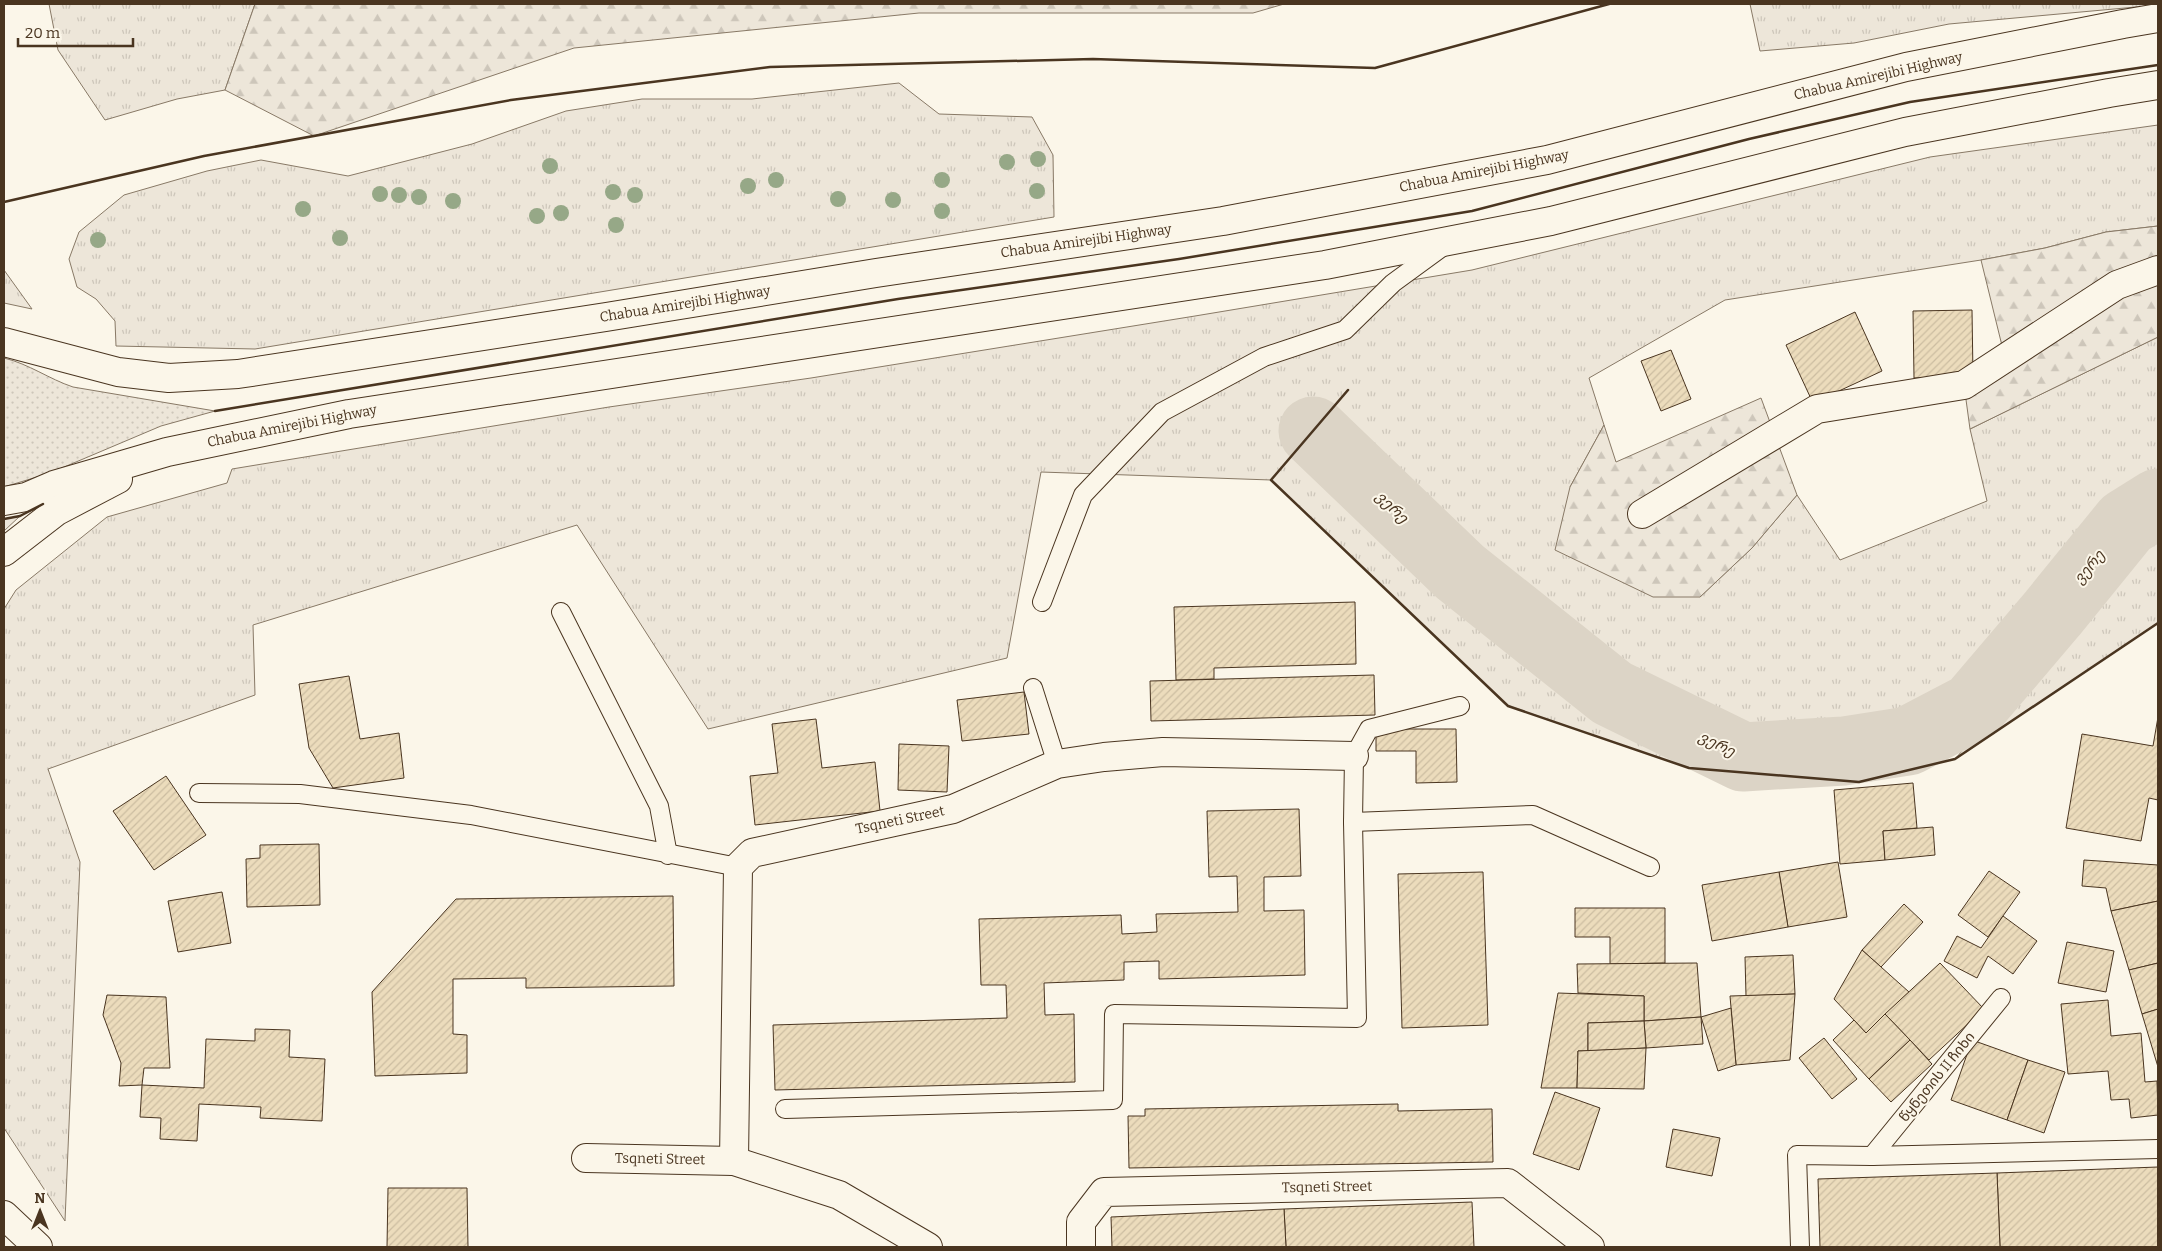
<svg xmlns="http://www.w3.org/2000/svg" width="2162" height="1251" viewBox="0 0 2162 1251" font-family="Bitter,'Noto Sans Georgian',serif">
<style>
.grass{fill:url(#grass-tufts);stroke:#887966}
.forest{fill:url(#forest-firs);stroke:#887966}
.park{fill:url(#park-dots);stroke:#887966}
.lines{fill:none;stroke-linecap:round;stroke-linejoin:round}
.river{stroke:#dcd4c6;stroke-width:69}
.building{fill:url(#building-hatch);stroke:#4a3520}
.lane-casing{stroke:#4a3520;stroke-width:20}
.street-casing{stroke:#4a3520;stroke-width:30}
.primary-casing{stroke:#4a3520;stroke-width:30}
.lane{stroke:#fbf6e9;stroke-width:18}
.street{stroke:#fbf6e9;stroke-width:28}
.primary{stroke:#fbf6e9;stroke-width:28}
.wall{stroke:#4a3520;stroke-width:2.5}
.tree{fill:#96a887}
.labels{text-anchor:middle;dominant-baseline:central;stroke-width:4;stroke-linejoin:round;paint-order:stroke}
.street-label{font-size:14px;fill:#4a3520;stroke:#fbf6e9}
.water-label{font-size:15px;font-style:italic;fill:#4a3520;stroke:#fbf6e9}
</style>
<defs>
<pattern id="grass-tufts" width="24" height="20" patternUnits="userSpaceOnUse" patternTransform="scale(1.25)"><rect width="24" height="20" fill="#ede6d9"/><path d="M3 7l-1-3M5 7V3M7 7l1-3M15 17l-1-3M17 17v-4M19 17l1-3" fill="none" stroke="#cdc6ba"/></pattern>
<pattern id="forest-firs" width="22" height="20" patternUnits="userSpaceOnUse" patternTransform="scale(1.25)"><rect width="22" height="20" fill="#ede6d9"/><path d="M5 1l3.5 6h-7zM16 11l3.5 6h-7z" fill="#cdc6ba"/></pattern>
<pattern id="park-dots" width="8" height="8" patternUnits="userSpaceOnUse" patternTransform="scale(1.25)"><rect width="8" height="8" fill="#ede6d9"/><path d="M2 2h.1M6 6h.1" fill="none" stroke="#cdc6ba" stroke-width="1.8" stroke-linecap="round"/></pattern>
<pattern id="building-hatch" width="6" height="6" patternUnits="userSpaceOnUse" patternTransform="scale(1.25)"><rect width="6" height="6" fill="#ecdcbc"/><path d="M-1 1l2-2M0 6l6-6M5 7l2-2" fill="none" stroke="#ccbda1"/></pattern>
</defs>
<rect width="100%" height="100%" fill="#fbf6e9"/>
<g class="grass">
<path d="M49,4h206l-30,86 -48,9 -72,21 -47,-70z"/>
<path d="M1750,4h408v1l-209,19 -95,19 -94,8z"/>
<path d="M899,83l40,31 93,3 21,38 1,62 -799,132 -139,-3 -1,-25 -19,-22 -19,-12 -8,-28 10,-27 45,-37 83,-24 54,-11 87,16 124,-32 94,-33 76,-12h110z"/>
<path d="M2158,125v101l-52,6 -61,16 -64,12 -256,40 -136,78 15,47 -34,62 130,110 52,-49 45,-53 43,65 147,-59 -17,-72 188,-92v141l-53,30 -137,164 -75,49 -159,17 -111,-64 -297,-257 -25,29 282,251 106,71 -181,-62 -237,-226 -230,-8 -34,186 -299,71 -131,-204 -324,100 2,70 -207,74 32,93 -15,359 -61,-93v-519l12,-19 91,-73 120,-34 5,-14 377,-62 202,-29 384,-62 277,-46 458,-113z"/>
<path d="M4,270l28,39 -28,-6z"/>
<path d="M20,516l-16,15v-12z"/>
<path d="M2158,539v84l-203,136 116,-132 71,-77z"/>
</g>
<g class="forest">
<path d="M255,4h1029l-31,9h-334l-345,35 -260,88 -89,-46z"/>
<path d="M2158,226v111l-188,92 -6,-44 41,-27 -24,-98 64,-12 61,-16z"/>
<path d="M1761,398l36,97 -45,53 -52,49h-47l-98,-47 15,-63 34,-62 12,37z"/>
</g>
<path class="park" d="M4,358c25,6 45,21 69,29l142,24 -54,15 -111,47 -46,14z"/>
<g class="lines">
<path class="river" d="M1313,431l147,141 152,121 131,64 101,-6 64,-10 65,-34 80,-94 73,-90 32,-20"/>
</g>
<g class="building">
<path d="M1972,310l1,66 -59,2 -1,-67z"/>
<path d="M1855,312l27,59 -69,32 -27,-58z"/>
<path d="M1671,350l20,49 -30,12 -20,-50z"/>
<path d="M1355,602l1,62 -142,4v11l-38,1 -2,-73z"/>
<path d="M1374,675l1,40 -224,6 -1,-40z"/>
<path d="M349,676l11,63 39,-6 5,45 -71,10 -24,-40 -10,-64z"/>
<path d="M1024,692l5,42 -67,7 -5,-41z"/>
<path d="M2158,717v83l-9,-2 -8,43 -75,-13 16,-94 71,12z"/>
<path d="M816,719l6,49 53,-6 5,49 -125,14 -5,-49 28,-3 -6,-49z"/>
<path d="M1376,729h80l1,53 -41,1v-32h-40z"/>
<path d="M899,744l50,2 -2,46 -49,-2z"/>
<path d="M166,776l40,59 -52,35 -41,-59z"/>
<path d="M1913,783l4,45 -34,3 2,29 -45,4 -6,-74z"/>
<path d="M1299,809l2,67 -37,1v34l40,-1 1,65 -146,4v-18l-35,1v18l-80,3 1,32 29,-1 1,68 -300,8 -2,-65 234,-7 -1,-33h-25l-2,-66 142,-4 1,19 35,-2 -1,-18 82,-2 -1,-36 -28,1 -2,-66z"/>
<path d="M1933,827l2,28 -50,5 -2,-29z"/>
<path d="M319,844l1,61 -73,2 -1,-48 14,-1v-13z"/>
<path d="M2084,860l74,5v36l-47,10 -5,-23 -24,-2z"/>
<path d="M1838,862l9,55 -59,10 -9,-55z"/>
<path d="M1989,871l31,21 -32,45 -30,-22z"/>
<path d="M1483,872l5,153 -86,3 -4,-154z"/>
<path d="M1779,872l9,55 -76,14 -10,-56z"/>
<path d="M222,892l9,51 -53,9 -10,-51z"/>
<path d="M673,896l1,90 -148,2v-10l-73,1v55l14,1v38l-92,3 -3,-84 84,-93z"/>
<path d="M2158,901v62l-29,7 -18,-59z"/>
<path d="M1904,904l19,18 -42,45 -19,-17z"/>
<path d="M1575,908h90v55l-55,1v-27h-35z"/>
<path d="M2003,916l34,25 -24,33 -25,-18 -11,22 -33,-17 13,-25 24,12z"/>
<path d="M2067,942l47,9 -8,41 -48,-9z"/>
<path d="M1862,950l47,42 -43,41 -32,-34z"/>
<path d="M1793,955l2,39 -49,2 -1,-39z"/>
<path d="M1697,963l4,54 -57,4v-25l-66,-3 -1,-29z"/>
<path d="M1940,963l44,46 -55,51 -44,-46z"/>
<path d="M2158,963v46l-16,5 -13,-44z"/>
<path d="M1558,993l86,3v25l-56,2v28h-10l-1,37h-36z"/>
<path d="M1795,994l-5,66 -54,5 -6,-69z"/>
<path d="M107,995l59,2 4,71h-26l-2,17 -23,1 2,-23 -18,-48z"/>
<path d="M2108,1000l3,36 30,-3 4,49 12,-1 1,34 -27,3 -2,-19 -18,1 -3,-29 -40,3 -7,-70z"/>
<path d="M1731,1008l5,57 -18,6 -17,-54z"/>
<path d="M2158,1009v58l-16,-53z"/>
<path d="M1885,1014l25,26 -41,39 -36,-39 21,-20 12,13z"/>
<path d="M1701,1017l2,27 -57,4 -2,-27z"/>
<path d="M1644,1021l2,27 -58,3v-28z"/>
<path d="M255,1029l35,1 -1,27 36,2 -3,62 -62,-3 1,-11 -62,-3 -2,37 -37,-2 1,-21 -21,-1 2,-32 62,3 2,-49 49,2z"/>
<path d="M1824,1038l33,41 -25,20 -33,-41z"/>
<path d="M1910,1040l22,24 -41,38 -22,-23z"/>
<path d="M1972,1040l56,20 -21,60 -56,-20z"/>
<path d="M1646,1048l-2,41 -67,-1 1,-37z"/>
<path d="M2028,1060l37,12 -21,61 -37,-13z"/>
<path d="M1555,1092l45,16 -21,62 -46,-16z"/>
<path d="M1398,1104v7l94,-2 1,53 -364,6 -1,-52h17v-7z"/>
<path d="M1673,1129l47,9 -8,38 -46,-9z"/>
<path d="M2158,1167v80h-158l-3,-74z"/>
<path d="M1997,1173l3,74h-180l-2,-68z"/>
<path d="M388,1188h79l1,59h-81z"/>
<path d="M1472,1202l2,45h-188l-2,-38z"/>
<path d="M1284,1209l2,38h-174l-1,-30z"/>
</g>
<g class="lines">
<defs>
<g id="lane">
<path d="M1042,602l41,-107 79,-83 102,-55 81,-27 48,-47 52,-38"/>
<path d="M561,612l98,194 9,49"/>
<path d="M1033,688l24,76"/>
<path d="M199,793l101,1 171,21 267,52"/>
<path d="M1353,822l180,-7 117,52"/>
<path d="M785,1109l328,-9 1,-86 243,4 -4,-196 1,-66 15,-27 91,-23"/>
<path d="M1872,1156l129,-158"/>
<path d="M1800,1247l-3,-92 75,1 286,-7"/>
</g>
<g id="street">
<path d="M1642,514l175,-105 147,-24 153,-100 41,-15"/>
<path d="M586,1158l148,3 105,34 89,52"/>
<path d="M734,1161l4,-294 14,-14 201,-44 104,-45 47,-7 59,-5 191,4"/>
<path d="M1081,1247v-25l23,-30 404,-9 82,64"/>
</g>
<g id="primary">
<path d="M4,342l114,30 51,6 69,-4 368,-57 270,-44 347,-52 324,-61 359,-93 217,-43 35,-6"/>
<path d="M4,501l22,-4 28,-12 113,-33 182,-38 976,-149 226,-44 354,-89 204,-39 49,-8"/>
<path d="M4,552l53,-41 61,-32"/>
<path d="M4,1215l34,32"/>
</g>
</defs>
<use href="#lane" class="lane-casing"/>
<use href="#street" class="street-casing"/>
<use href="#primary" class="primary-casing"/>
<use href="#lane" class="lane"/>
<use href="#street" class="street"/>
<use href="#primary" class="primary"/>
<g class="wall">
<path d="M4,202l200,-46 307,-56 259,-33 323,-8 282,9 234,-64"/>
<path d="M1348,390l-77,90 237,226 181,62 170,14 96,-23 203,-136"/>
<path d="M215,411l683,-112 281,-40 293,-48 277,-72 161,-37 248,-37"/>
<path d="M4,519l16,-3 23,-12"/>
</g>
</g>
<g class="tree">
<circle cx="1038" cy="159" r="8"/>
<circle cx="1007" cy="162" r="8"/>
<circle cx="550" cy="166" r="8"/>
<circle cx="776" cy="180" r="8"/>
<circle cx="942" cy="180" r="8"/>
<circle cx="748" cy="186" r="8"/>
<circle cx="1037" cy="191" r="8"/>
<circle cx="613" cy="192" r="8"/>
<circle cx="380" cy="194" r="8"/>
<circle cx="399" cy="195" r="8"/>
<circle cx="635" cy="195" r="8"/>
<circle cx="419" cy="197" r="8"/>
<circle cx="838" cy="199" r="8"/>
<circle cx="893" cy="200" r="8"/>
<circle cx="453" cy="201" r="8"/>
<circle cx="303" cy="209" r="8"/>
<circle cx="942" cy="211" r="8"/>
<circle cx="561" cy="213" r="8"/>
<circle cx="537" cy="216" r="8"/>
<circle cx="616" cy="225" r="8"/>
<circle cx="340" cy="238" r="8"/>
<circle cx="98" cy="240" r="8"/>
</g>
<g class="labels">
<g class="street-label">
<text transform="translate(1878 76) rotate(-13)">Chabua Amirejibi Highway</text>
<text transform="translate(1484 171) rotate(-11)">Chabua Amirejibi Highway</text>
<text transform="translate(1086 241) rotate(-8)">Chabua Amirejibi Highway</text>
<text transform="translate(685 304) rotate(-9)">Chabua Amirejibi Highway</text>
<text transform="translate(292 426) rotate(-11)">Chabua Amirejibi Highway</text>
<text transform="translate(900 820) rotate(-12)">Tsqneti Street</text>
<text transform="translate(1937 1077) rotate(-51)">წყნეთის II ჩიხი</text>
<text transform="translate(660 1159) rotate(1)">Tsqneti Street</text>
<text transform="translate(1327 1187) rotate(-1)">Tsqneti Street</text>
</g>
<g class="water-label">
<text transform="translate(1392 507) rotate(44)">ვერე</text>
<text transform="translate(2089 567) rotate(-50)">ვერე</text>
<text transform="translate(1717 744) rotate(26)">ვერე</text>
</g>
</g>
<rect width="2162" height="1251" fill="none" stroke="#4a3520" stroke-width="10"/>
<g transform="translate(40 1211)" stroke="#fbf6e9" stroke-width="4" paint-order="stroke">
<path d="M0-4L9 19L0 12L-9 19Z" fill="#4a3520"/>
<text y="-8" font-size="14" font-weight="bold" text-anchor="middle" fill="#4a3520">N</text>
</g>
<path d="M18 38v8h115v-8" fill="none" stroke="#4a3520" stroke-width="2.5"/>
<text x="25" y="38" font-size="15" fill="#4a3520" stroke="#fbf6e9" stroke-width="4" paint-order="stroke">20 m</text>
</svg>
